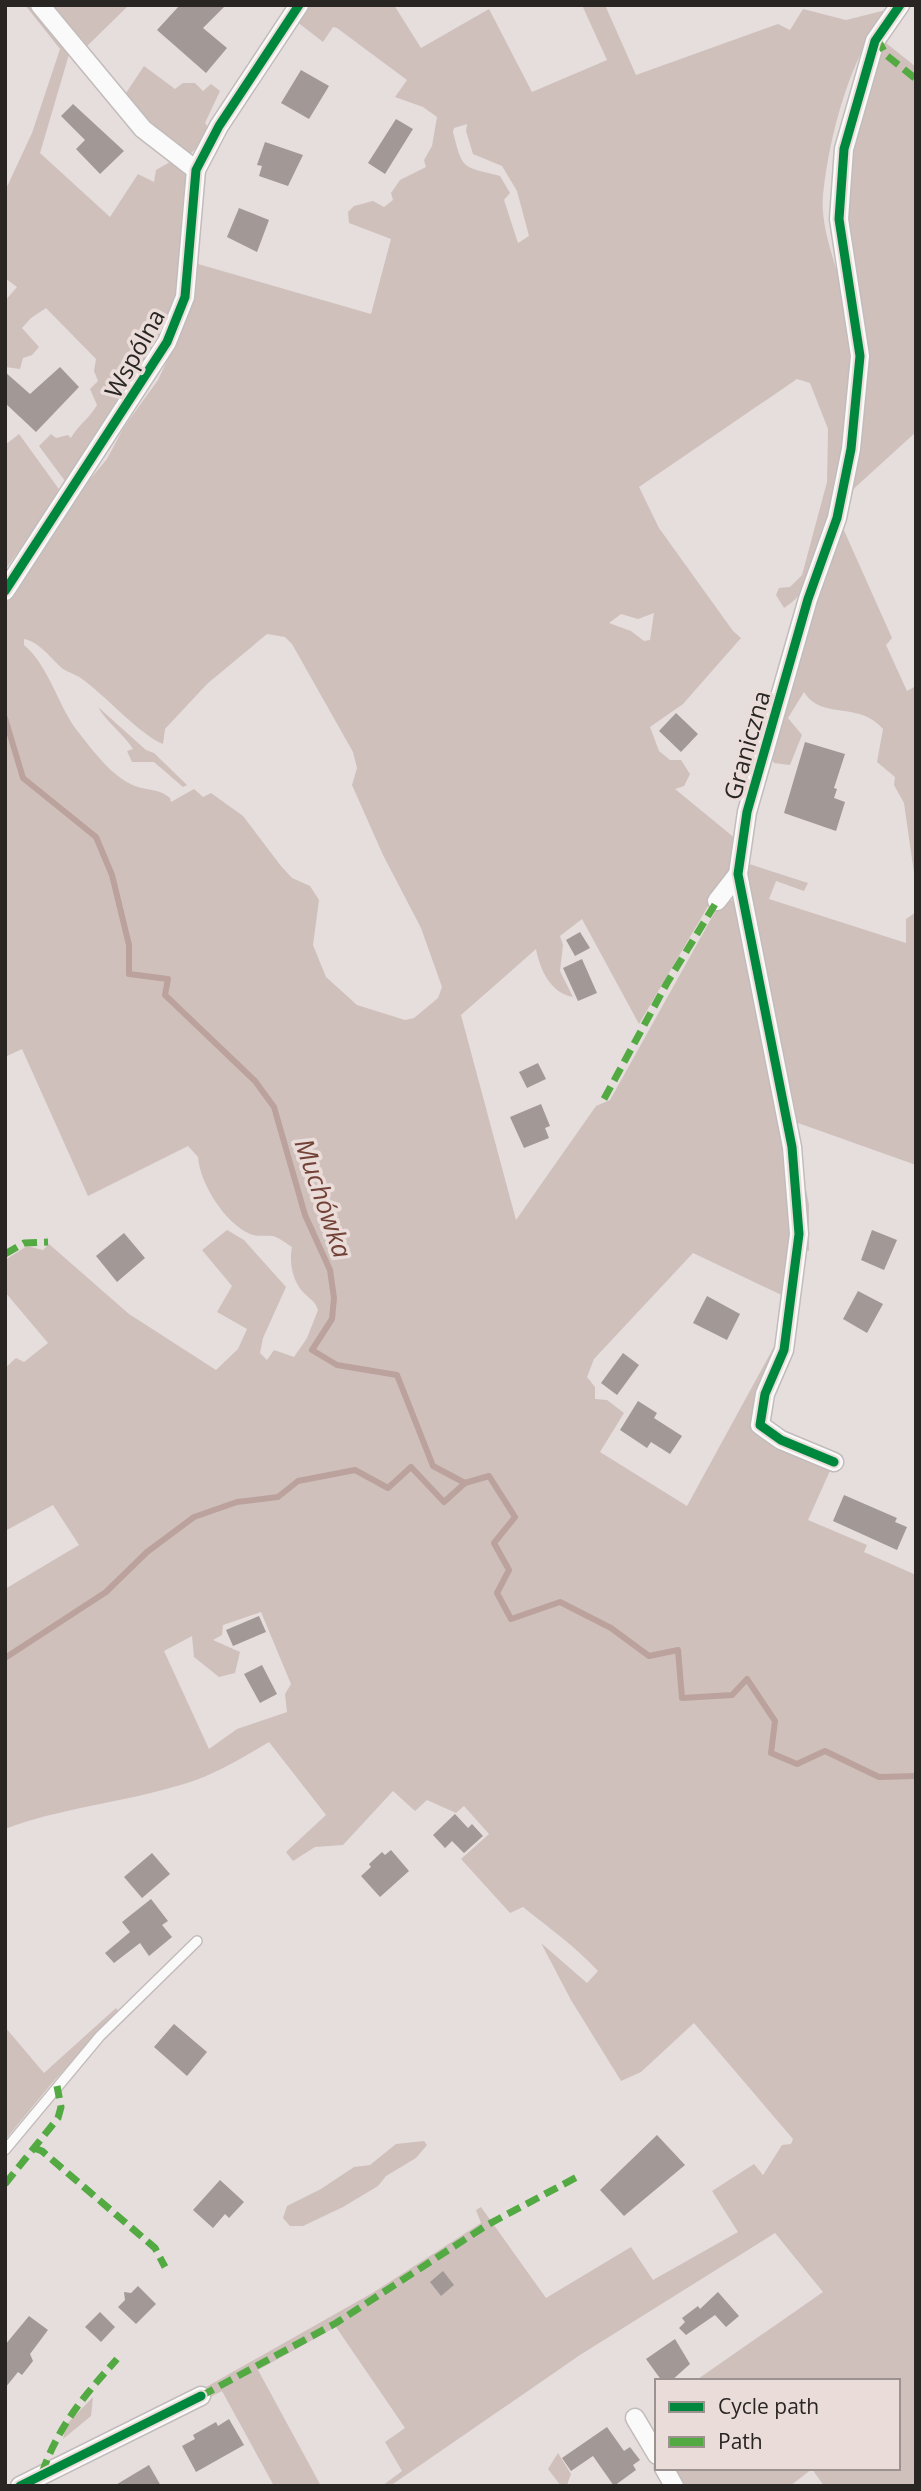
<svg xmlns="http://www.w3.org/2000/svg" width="921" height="2491" viewBox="0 0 921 2491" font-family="'Open Sans',sans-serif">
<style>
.green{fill:#cfc0bc;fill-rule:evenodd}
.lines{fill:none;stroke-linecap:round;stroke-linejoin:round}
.stream{stroke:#bca29c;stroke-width:6}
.building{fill:#a29896}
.service-casing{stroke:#c2bcbb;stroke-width:12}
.minor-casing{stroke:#c2bcbb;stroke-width:21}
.service{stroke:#fbfafa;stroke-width:9}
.minor{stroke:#fbfafa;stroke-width:18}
.quiet{stroke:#53aa43;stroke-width:7;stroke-dasharray:14 7;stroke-linecap:butt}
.cycleway-casing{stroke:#e9dcd9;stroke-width:13}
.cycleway{stroke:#00873e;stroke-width:9}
.labels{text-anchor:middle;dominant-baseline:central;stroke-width:7;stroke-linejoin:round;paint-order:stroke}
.street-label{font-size:24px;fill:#292523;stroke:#e9dcd9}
.water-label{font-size:26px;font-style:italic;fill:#734237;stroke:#e9dcd9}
</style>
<rect width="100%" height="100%" fill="#e6dedc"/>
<g class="green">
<path d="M25,5h6l39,46 -30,102 70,64 28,-43 16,8 2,-12 14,-8 15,11 6,9 -10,103 -12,33 -101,167 -29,-39 12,-12 5,4 12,-3 3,3c7,-13 19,-20 26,-33l-7,-16 8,-8 -4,-10 2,-12 -50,-51 -15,10 -9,10 17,19 -7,8 -9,3 -3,11 -15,-2v-66l12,-14 -12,-9v-87l27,-58 28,-84z"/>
<path d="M45,5h84l-46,45z"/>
<path d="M308,5h86l27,43 68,-39 43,83 75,-32 -25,-55h23l31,70 142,-51 12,6 13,-21 43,11 40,-10c-37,52 -56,122 -63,185 -3,37 16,74 22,109 9,62 5,131 -9,191 -4,19 -13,38 -19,56 -9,25 -10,43 -33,57l-8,-13 3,-7 11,-1 12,-12 25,-93 1,-53 -18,-46 -13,-4 -158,108 20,41 74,103 8,7 -58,66 -33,23 9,24 11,9h11l9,14 -6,12 -9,3 61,50 -5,28 -92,157 -57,-105 -22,17 3,9 -3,26 13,26c-23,-4 -33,-28 -37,-48l-75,66 55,205 80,-114 14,-6 111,-199 17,-1 54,291 -4,107 -95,-45 -99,106 -7,18 8,10v12l12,1 17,13 -24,39 87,54 95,-174 -26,89 77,43 -25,56 59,25 -3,7 52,23v911h-92l-12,-17 -22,17h-111l-10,-18h229v-87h-203l128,-89 -48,-59 -195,122 -190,131h-8l20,-15 -17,-29 20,-14 -69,-101 -78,43 63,116h-47l-52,-95 -19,10 -4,-10 175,-99 107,-69 -5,-13 5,-3 65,91 85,-51 22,33 85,-48 -26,-41 42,-27 9,11 19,-30 9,-1 2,-5 -99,-116 -53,49 -20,9 -50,-81 -30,-57 46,40 11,-12c-23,-25 -49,-43 -75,-64l-13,6 -49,-54 28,-25 -25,-28 -8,7 -29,-13 -12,11 -22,-20 -50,54 -28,2 -22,14 -7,-9 40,-37 -57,-73c-30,18 -58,35 -92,44 -57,17 -117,22 -172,43v-240l74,-44 -26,-40 -48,26v-163l11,-10 8,4 24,-19 -43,-51v-32l22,-14 16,4 6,-6 80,70 87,56 22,-21 9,-20 -30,-17 15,-26 -30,-36 25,-20 17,10 42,47 -23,51 -3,15 7,7 7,-10 20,7 13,-19 11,-28c-3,-10 -9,-11 -15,-18 -11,-12 -14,-31 -11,-45 -6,-4 -14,-10 -20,-11 -7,-1 -15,1 -22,-2 -25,-11 -50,-50 -52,-77l-10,-11 -100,50 -66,-147 -17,8v-459l70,-101 32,-38 17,-32 34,-47 29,-62 11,-54 173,50 20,-75 -42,-16 -1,-11 6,-6 19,-5 11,6 9,-7 -2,-7 9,-13 26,-13 -2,-7 8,-14 5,-29 -14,-10 -28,-10 12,-17 -70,-52 -4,-1 -10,15 -27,-21 -6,3zM467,124l-1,7 7,23 29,12 15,25 12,45 -11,7 -14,-43 6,-7 -10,-17c-38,-10 -37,-5 -47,-44l1,-4zM654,613l-4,27 -6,1 -13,-10 -22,-8 12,-9 17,5zM267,634l18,3 7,7 61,108 4,16 -5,17 31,70 38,73 21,59 -4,11 -24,20 -9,2 -48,-15 -31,-28 -13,-32 6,-45 -9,-14 -18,-8 -11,-12 -38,-50 -32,-23 -8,4 -9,-8 -23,13 -1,-4c-12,-10 -22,-7 -35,-12 -23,-9 -41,-34 -56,-53 -21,-26 -29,-66 -55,-88v-6c16,3 27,20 39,30 6,4 13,5 19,10 23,16 58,56 81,65l2,-15 42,-45zM261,1612l30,72 -6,10 2,18 -50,17 -28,20 -45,-98 28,-15 2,21 25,20 16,-4 5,-21 -27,-12 9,-5 1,-10z"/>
<path d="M893,27l-7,16 30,24v365l-67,61 -7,33 50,112 -6,7 21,46 9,-5v201l-12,-84 -10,-18 1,-8 -18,-15 6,-33c-25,-29 -61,-8 -79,-37l-16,26 14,17 -12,30 -16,-2 -5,-10 68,-226 25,-171 -21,-135 5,-72 29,-96z"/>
<path d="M144,66l31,23 8,-6h12l8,8 8,-7 9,7 -15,32 3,4 -6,16 -13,12 -27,-18 -38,-41z"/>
<path d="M19,434l42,58 -56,78v-125z"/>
<path d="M98,707l48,43 8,3 33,32 -4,2 -29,-25h-22l-5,-11 6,-2c-10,-16 -26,-26 -35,-42z"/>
<path d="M743,862l65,21 -4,8 -28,-10 -7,18 137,44v-24l10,-7v253l-118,-42 -4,6 15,76v46l-6,-2z"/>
<path d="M116,2008l3,4 -67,71 -47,57v-113l39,46z"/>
<path d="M424,2141l3,4 -11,13 -30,18 -8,10 -35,21 -40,19h-13l-7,-8 4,-12 34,-17 33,-22 16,-2 26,-21z"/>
<path d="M93,2397l-2,19 -28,23 3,-14z"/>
<path d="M558,2453l13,21 -4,11 -6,1 -13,-17z"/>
</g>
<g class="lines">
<g class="stream">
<path d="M5,718l18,60 73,59 16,38 17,70v29l39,5 -3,16 90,86 19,26 31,108 25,55 4,28 -2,21 -20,31 25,15 60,10 36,91 32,17 24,-7 26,41 -21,26 15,27 -12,23 14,26 49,-17 51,26 38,28 29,-6 4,48 50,-3 15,-16 28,42 -4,32 26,11 28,-13 54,26 37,-1"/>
<path d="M5,1658l101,-66 41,-40 47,-35 43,-15 41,-5 20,-16 57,-11 33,18 23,-21 33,35 21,-19"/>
</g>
</g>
<g class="building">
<path d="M180,5h46l-23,23 24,20 -21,25 -49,-43z"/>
<path d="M301,70l28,16 -20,33 -28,-16z"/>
<path d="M73,104l51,47 -24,23 -24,-25 9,-9 -24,-24z"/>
<path d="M396,119l17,10 -28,45 -17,-11z"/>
<path d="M265,142l38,13 -15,31 -29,-10 3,-10 -5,-1z"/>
<path d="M239,208l30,12 -12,32 -30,-15z"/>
<path d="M60,367l19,20 -43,45 -31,-29v-31l25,22z"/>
<path d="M676,713l22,21 -17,18 -22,-21z"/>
<path d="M805,742l40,12 -11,34 3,1 -3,9 11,4 -9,29 -52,-18z"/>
<path d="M580,932l10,16 -15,8 -9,-16z"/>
<path d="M582,959l15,34 -19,8 -15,-33z"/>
<path d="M538,1063l8,16 -19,9 -8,-16z"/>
<path d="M541,1104l9,22 -5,2 4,10 -25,10 -14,-31z"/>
<path d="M872,1230l25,10 -13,30 -23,-10z"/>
<path d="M124,1233l21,25 -28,24 -21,-26z"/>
<path d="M858,1291l25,13 -16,29 -24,-14z"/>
<path d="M707,1296l33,18 -13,26 -34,-17z"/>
<path d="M623,1353l16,12 -22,30 -16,-12z"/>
<path d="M638,1401l19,12 -3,5 28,18 -12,18 -19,-12 -4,6 -27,-18z"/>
<path d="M844,1495l53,23 -2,4 12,5 -10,23 -64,-29z"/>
<path d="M259,1616l7,16 -33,14 -7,-16z"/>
<path d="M262,1665l15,29 -17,9 -16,-29z"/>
<path d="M455,1814l13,14 4,-4 11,12 -19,17 -12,-12 -7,7 -12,-13z"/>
<path d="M391,1850l18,21 -29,26 -19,-21 10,-9 -2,-3 13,-12 3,3z"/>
<path d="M152,1853l18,21 -28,24 -18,-21z"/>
<path d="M151,1899l17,22 -6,4 10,12 -23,19 -9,-13 -26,20 -9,-10 25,-21 -8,-10z"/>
<path d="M174,2024l33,28 -20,24 -33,-29z"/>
<path d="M657,2135l28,30 -61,51 -24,-26z"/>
<path d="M220,2180l24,22 -15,16 -4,-4 -12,14 -20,-18z"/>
<path d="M443,2271l11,14 -13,11 -11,-14z"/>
<path d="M138,2286l18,18 -20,20 -18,-17 7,-7 -1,-8 7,1z"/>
<path d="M718,2292l21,24 -13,11 -11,-12 -29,20 -7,-7 6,-6 -3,-4 16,-12 2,3z"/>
<path d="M100,2312l15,15 -14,15 -16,-15z"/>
<path d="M29,2316l19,14 -18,24 3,7 -11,14 -4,-3 -13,16v-43z"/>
<path d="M675,2339l15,25 -19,17h-9l-16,-22z"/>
<path d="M229,2419l15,26 -48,27 -14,-26 13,-7 -2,-4 23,-13 2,4z"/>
<path d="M607,2427l17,24 6,-4 10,13 -7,5 3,5 -22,16 -21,-30 -22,15 -9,-13z"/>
<path d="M149,2465l12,21h-47z"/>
</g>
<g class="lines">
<defs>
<path id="service" d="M5,2150l95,-114 97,-95"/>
<g id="minor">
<path d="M40,5l103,124 53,41"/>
<path d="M5,591l162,-249 18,-45 11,-127 23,-44 80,-121"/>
<path d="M717,901l21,-27"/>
<path d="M834,1462l-53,-22 -21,-15 5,-31 19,-44 15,-116 -7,-87 -54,-273 9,-62 61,-213 29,-81 14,-69 9,-93 -21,-137 5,-70 31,-108 25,-36"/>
<path d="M635,2418l22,37"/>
<path d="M664,2468l10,18"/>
<path d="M20,2486l181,-90"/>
</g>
</defs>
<use href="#service" class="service-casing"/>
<use href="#minor" class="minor-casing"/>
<use href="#service" class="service"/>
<use href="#minor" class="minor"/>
<g class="quiet">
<path d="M877,38l9,17 30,24"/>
<path d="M604,1099l63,-116 50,-82"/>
<path d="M5,1254l19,-11 24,-1"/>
<path d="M34,2148l8,3 113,97 10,19"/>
<path d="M5,2184l53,-66 3,-11 -4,-21"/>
<path d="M201,2396l135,-73 151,-98 90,-48"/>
<path d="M42,2473c17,-48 42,-77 75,-114"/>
</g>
<defs>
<g id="cycleway">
<path d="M5,591l162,-249 18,-45 11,-127 23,-44 80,-121"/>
<path d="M834,1462l-53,-22 -21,-15 5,-31 19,-44 15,-116 -7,-87 -54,-273 9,-62 61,-213 29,-81 14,-69 9,-93 -21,-137 5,-70 31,-108 25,-36"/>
<path d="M20,2486l181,-90"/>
</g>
</defs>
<use href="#cycleway" class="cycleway-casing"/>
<use href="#cycleway" class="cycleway"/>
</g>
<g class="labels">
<g class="street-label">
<text transform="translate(134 353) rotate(-61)">Wspólna</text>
<text transform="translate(746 745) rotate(-74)">Graniczna</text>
</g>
<g class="water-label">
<text transform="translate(324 1198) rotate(71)">Muchówka</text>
</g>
</g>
<rect width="921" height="2491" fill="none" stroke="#292523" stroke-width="14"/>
<rect x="655" y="2379" width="245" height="91" fill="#e9dcd9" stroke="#9c9390" stroke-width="2"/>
<rect x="669" y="2402" width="35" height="10" fill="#00873e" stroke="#9c9390" stroke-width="2"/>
<text x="718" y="2414" font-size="21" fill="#292523">Cycle path</text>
<rect x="669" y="2437" width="35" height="10" fill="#53aa43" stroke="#9c9390" stroke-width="2"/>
<text x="718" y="2449" font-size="21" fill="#292523">Path</text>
</svg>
